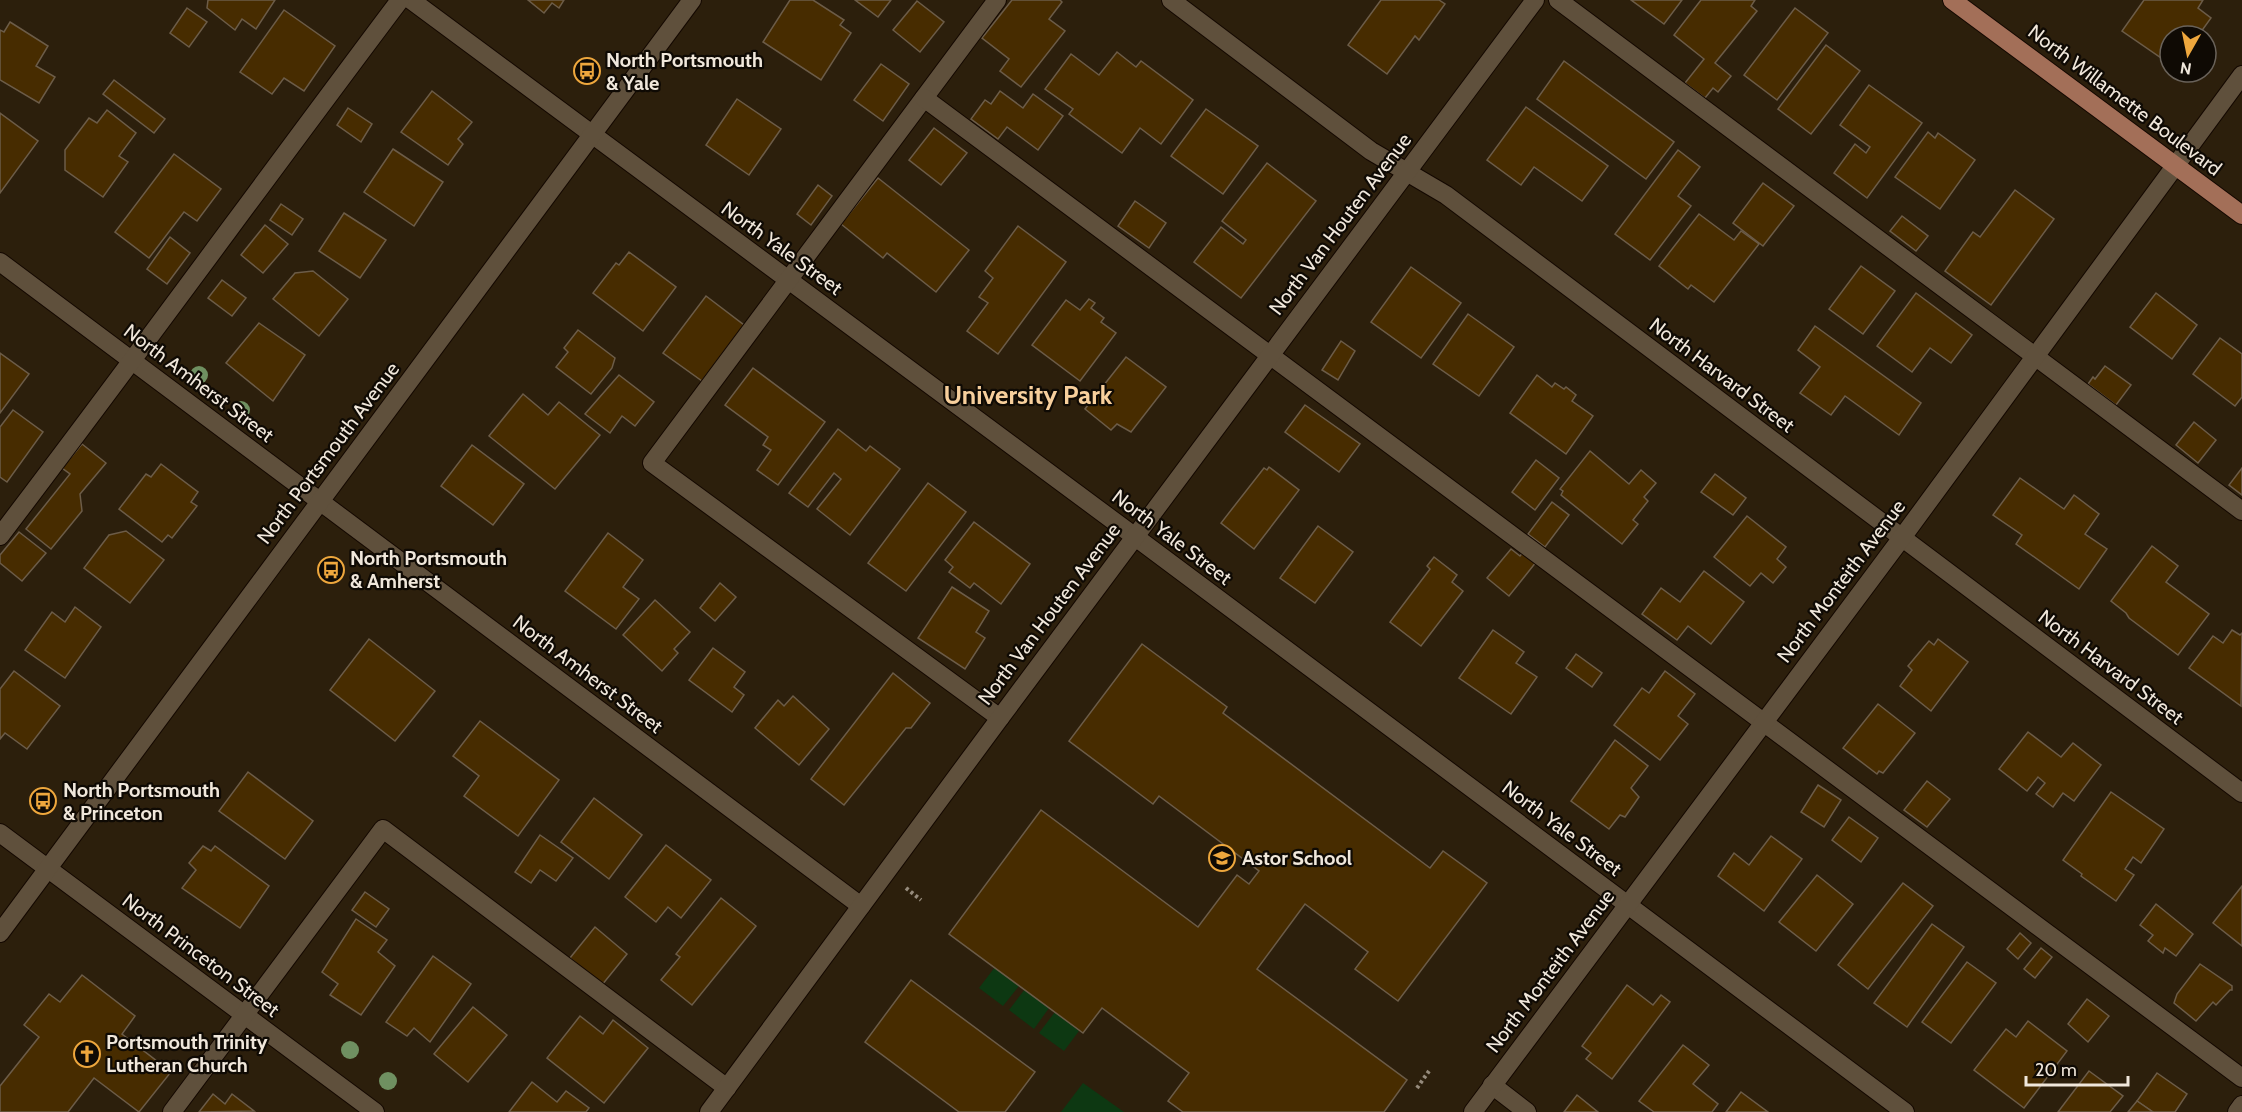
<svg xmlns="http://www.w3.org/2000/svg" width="2242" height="1112" viewBox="0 0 2242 1112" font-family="Cabin,sans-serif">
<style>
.green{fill:#0d3812}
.building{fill:#472c00;stroke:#6c5c48;stroke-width:1.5}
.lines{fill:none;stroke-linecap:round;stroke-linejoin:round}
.minor-casing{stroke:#140800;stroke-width:20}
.major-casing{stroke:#140800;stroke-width:20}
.path{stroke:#968b7c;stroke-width:4;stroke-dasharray:3 3;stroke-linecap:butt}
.minor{stroke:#5f503c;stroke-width:18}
.major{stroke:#a36f58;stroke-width:18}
.tree{fill:#6f9061}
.labels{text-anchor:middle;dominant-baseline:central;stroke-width:4.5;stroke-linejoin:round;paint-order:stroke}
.poi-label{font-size:20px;font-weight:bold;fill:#f0e7db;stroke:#0f0a04;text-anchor:start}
.street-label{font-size:20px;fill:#f0e7db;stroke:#0f0a04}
.district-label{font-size:26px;font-weight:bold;fill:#f7cf9c;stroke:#0f0a04}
</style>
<rect width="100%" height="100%" fill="#2c1f0c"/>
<g class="green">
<path d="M995,967l24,19 -16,20 -24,-18z"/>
<path d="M1025,989l24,19 -15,21 -25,-19z"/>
<path d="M1055,1012l24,19 -15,20 -25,-18z"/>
<path d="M1083,1083l41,29h-63z"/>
</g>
<g class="building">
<path d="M208,0h67l-19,29 -14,-10 -7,11 -28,-22z"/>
<path d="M528,0h36l-5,8 -7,-5 -8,10z"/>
<path d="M790,0h23l31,20 -4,5 11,8 -30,47 -58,-38z"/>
<path d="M855,0h36l-13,17z"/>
<path d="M1012,0h48l2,2 -13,17 16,12 -44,56 -21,-16 9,-12 -27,-21z"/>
<path d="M1381,0h58l6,4 -26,36 -4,-4 -28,38 -39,-29z"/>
<path d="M1631,0h51l-18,24z"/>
<path d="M1701,0h54l-4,6 6,5 -42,52 16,13 -13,16 -5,-4 -8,10 -20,-15 19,-24 -30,-24z"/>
<path d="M2144,0h59l-5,8 13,10 -13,18h-28v28l-48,-33z"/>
<path d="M917,1l27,21 -24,30 -27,-22z"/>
<path d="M187,8l20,14 -18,25 -19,-14z"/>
<path d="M1795,8l33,25 -51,67 -33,-25z"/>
<path d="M284,10l51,36 -31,45 -20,-13 -12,16 -32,-22z"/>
<path d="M10,22l38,24 -12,20 19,11 -16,26 -39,-23v-50l4,2z"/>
<path d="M1826,45l34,26 -49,63 -33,-25z"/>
<path d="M1117,52l19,15 5,-6 52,39 -32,44 -21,-16 -18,25 -53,-39 4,-5 -28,-20 26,-35 28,21z"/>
<path d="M1564,61l110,81 -28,37 -109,-80z"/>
<path d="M881,64l28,20 -26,37 -29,-21z"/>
<path d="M114,80l51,39 -11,14 -51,-39z"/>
<path d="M1869,85l53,38 -55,75 -33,-25 21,-29 11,9 4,-6 -30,-22z"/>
<path d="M432,91l40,31 -14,17 5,5 -15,21 -47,-33z"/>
<path d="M1000,91l23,17 10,-14 30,22 -25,34 -31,-23 -9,12 -27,-20 14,-19 6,4z"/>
<path d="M737,99l44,30 -32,46 -43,-30z"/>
<path d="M1526,107l82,59 -26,35 -48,-34 -13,18 -34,-25z"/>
<path d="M348,108l24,16 -11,18 -24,-17z"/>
<path d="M1206,109l52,37 -35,48 -52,-38z"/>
<path d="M107,110l29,23 -17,23 9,6 -25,35 -38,-27v-20l24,-32 8,5z"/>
<path d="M0,113l38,28 -38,52z"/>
<path d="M934,128l33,25 -26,32 -32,-25z"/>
<path d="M1928,132l7,6 3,-5 37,27 -35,49 -45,-32z"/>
<path d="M393,149l50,33 -29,44 -50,-34z"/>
<path d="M1678,150l22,17 -22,29 13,10 -41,54 -35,-26z"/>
<path d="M174,154l47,35 -24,32 -13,-9 -35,46 -34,-26z"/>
<path d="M1267,163l49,38 -75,97 -47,-36 27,-35 22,17 3,-4 -24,-19z"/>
<path d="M878,178l91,72 -33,42 -49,-39 -4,5 -42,-34z"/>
<path d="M1763,183l31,23 -31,40 -30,-23z"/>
<path d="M818,185l14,11 -21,29 -14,-11z"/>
<path d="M2015,190l39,29 -63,86 -46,-34 28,-39 7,5z"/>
<path d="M1135,201l31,22 -17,25 -31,-22z"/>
<path d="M281,204l22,15 -11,16 -22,-15z"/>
<path d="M344,213l42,27 -26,38 -41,-27z"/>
<path d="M1699,214l35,26 7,-9 18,13 -45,58 -23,-17 -3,4 -29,-23z"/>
<path d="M1902,216l26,20 -12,15 -26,-20z"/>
<path d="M265,225l23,19 -25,29 -22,-18z"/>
<path d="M1018,226l48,36 -68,92 -31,-23 21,-28 -9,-6 14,-19 -8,-7z"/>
<path d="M170,237l20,16 -23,31 -20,-15z"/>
<path d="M629,252l47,35 -33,44 -50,-38 23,-30 3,2z"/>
<path d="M1861,266l34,25 -32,43 -34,-25z"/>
<path d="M1411,267l50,36 -40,55 -50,-36z"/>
<path d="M313,271l35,28 -29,37 -46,-37 22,-26z"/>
<path d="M222,280l24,18 -14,18 -24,-18z"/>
<path d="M1916,293l56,42 -21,28 -21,-15 -18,24 -35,-26z"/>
<path d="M2156,293l41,32 -25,34 -42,-32z"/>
<path d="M706,296l38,29 -42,56 -39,-28z"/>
<path d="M1089,299l6,4 -4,5 13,10 -3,4 15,11 -36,48 -48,-36 34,-45 14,10z"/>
<path d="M1468,314l46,33 -35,49 -46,-32z"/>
<path d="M259,323l46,32 -32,46 -47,-38z"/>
<path d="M1815,326l106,77 -22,32 -54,-39 -14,19 -31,-22 20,-26 -22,-17z"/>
<path d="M578,330l37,28 -3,10 -21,26 -35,-27 12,-15 -4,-4z"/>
<path d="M2220,338l22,16v43l-7,9 -42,-32z"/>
<path d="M1341,341l14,10 -17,29 -16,-10z"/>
<path d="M0,353l29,21 -29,39z"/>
<path d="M1126,357l40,30 -35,45 -14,-8 -6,6 -26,-21z"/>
<path d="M2105,366l26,19 -15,20 -28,-21 5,-7 2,2z"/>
<path d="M753,368l72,54 -47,63 -21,-15 14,-20 -8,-5 5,-8 -43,-32z"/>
<path d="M619,375l35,27 -19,24 -13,-10 -12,17 -25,-19z"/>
<path d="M1537,375l15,12 3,-4 9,6 2,-2 10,8 -4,6 21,15 -27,38 -56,-41z"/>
<path d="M523,394l25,21 11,-13 41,33 -45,54 -66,-53z"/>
<path d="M1305,405l55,39 -21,28 -54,-40z"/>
<path d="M13,410l30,22 -36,50 -7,-5v-50z"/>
<path d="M2194,422l22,18 -18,23 -22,-18z"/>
<path d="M838,429l28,22 4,-5 30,23 -50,66 -33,-26 24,-30 -7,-6 -26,34 -19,-14z"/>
<path d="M82,444l24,19 -26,31 2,17 -31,38 -25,-20 44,-55 -8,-6z"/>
<path d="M472,445l52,39 -31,41 -52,-39z"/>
<path d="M1590,451l39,33 12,-14 15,13 -12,14 4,4 -15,19 5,4 -16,20 -61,-49 2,-4 -3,-2z"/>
<path d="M1536,460l23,18 -24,32 -23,-18z"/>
<path d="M161,464l37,28 -7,10 6,4 -25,32 -4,-3 -6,7 -43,-33 27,-35 5,3z"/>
<path d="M1269,467l30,23 -45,59 -33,-26 43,-55 3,2z"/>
<path d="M2242,468v27l-13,-10z"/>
<path d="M1715,474l31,24 -13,17 -32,-23z"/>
<path d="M2020,478l44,31 10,-14 25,19 -14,20 22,15 -28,40 -63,-45 6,-9 -29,-20z"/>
<path d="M928,483l38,29 -60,79 -38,-28z"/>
<path d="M1552,502l17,13 -24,32 -17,-13z"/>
<path d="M1747,516l39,31 -9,12 9,8 -13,16 -12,-10 -11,13 -36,-29z"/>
<path d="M974,522l56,42 -29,40 -27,-21 -4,5 -21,-16 4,-5 -8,-7z"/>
<path d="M1318,526l35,26 -38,51 -35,-25z"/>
<path d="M126,531l38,29 -34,43 -46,-35 25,-33z"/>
<path d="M19,532l27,21 -24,28 -22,-18v-8z"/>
<path d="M608,533l35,27 -20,27 16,12 -23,30 -51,-38z"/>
<path d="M2152,546l26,20 -12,16 43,32 -31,41 -49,-37 -3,-5 -15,-12z"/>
<path d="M1511,549l9,7 4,-5 13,10 -28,35 -22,-18z"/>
<path d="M1434,557l23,18 -5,7 11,9 -42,55 -31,-24 40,-53 -3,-3z"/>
<path d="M1704,571l40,31 -33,42 -23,-18 -11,14 -35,-26 19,-26 19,14z"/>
<path d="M720,583l16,14 -21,24 -15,-13z"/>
<path d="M952,587l37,24 -13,21 9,6 -20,31 -47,-31z"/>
<path d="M655,600l35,32 -16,17 4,4 -16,18 -39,-36z"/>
<path d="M75,607l26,20 -36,51 -40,-28 27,-38 13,10z"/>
<path d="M1493,630l31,22 -8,11 21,14 -26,37 -52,-36z"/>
<path d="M2232,630l8,5 2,-2 -1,73 -52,-38 24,-32 10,7z"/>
<path d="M369,639l66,52 -40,50 -65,-51z"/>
<path d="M1938,639l30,23 -37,49 -31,-25 12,-16 -4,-4 21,-25 5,4z"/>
<path d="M1142,644l85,63 -4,6 207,155 13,-17 44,32 -89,118 -43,-32 13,-17 -63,-48 -48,65 150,111 -23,32h-201l-15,-11 21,-28 -87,-65 -19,25 -134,-99 92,-124 157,117 39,-52 12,9 10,-13 -100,-75 -6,8 -84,-63z"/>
<path d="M713,648l32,24 -11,15 10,8 -12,17 -43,-32z"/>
<path d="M1576,654l26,19 -10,14 -26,-19z"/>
<path d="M14,671l46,35 -33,43 -22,-16 -5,6v-50z"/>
<path d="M1665,671l30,23 -17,22 10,8 -28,36 -46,-35 28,-37 7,5z"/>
<path d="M893,673l37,30 -19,25h-5l-62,77 -33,-26z"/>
<path d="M793,696l36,33 -30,36 -44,-37 23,-28 6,6z"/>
<path d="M1878,704l37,29 -32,40 -4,-2 -2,3 -34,-26z"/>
<path d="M480,721l79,59 -41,56 -54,-40 15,-20 -26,-20z"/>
<path d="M2028,732l33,25 12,-14 28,22 -27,36 -11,-8 -10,14 -17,-13 9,-11 -7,-6 -11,14 -28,-22z"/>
<path d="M1615,740l33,26 -17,22 8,9 -14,20 -5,-2 -11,14 -38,-28z"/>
<path d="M248,772l65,49 -28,38 -66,-48z"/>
<path d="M1927,781l23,18 -23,28 -23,-17z"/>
<path d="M1818,785l23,15 -17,27 -23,-15z"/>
<path d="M2111,792l53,37 -23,34 -8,-6 -8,12 9,6 -18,26 -35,-25 1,-2 -19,-14z"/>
<path d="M594,798l48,37 -33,44 -48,-37z"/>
<path d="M1849,817l29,21 -17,24 -29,-22z"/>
<path d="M540,835l33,23 -17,23 -16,-11 -9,13 -16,-11z"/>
<path d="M1771,836l31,23 -38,52 -46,-35 16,-23 15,12z"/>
<path d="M666,845l45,35 -30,38 -13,-11 -12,15 -31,-25z"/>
<path d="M203,846l8,5 4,-5 54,40 -29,42 -58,-40 14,-18 -7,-7z"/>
<path d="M1817,875l36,29 -37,47 -37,-29z"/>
<path d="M1903,883l30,23 -65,83 -30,-24z"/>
<path d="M2242,886v60l-29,-23z"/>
<path d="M365,892l24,17 -13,18 -24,-17z"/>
<path d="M721,898l35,28 -64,79 -31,-25 19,-23 -4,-3z"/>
<path d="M2156,904l37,30 -17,22 -11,-8 -2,5 -15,-12 5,-6 -13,-10z"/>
<path d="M356,919l31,21 -9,12 17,14 -34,49 -31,-20 8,-11 -16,-12z"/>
<path d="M1932,924l32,23 -57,80 -33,-24z"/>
<path d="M595,927l32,27 -25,31 -32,-27z"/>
<path d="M2020,933l11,10 -13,16 -11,-10z"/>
<path d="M2041,948l11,9 -17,21 -11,-9z"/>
<path d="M433,956l38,28 -41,58 -16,-14 -7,8 -21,-14z"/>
<path d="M1967,962l29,21 -45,60 -29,-21z"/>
<path d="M2200,964l32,22v4h-2l-14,15 -3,-3 -17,19 -22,-18 3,-9z"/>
<path d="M82,975l53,41 -13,18 49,38 -32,40 -45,-34 -26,34h-68v-26l39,-49 -15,-12 25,-31 11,8z"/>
<path d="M911,980l124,92 -30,40h-46l-94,-70z"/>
<path d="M1627,985l26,20 8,-10 9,7 -58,77 -26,-20 5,-6 -9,-7z"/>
<path d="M2087,999l22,17 -21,26 -20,-18z"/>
<path d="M473,1007l34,28 -39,47 -34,-28z"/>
<path d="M580,1016l23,18 10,-14 35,28 -44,55 -57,-45z"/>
<path d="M2028,1021l39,30 -43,57 -50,-38 32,-41 10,8z"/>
<path d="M1683,1045l26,20 -16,19 25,20 -6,8h-58l-15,-11z"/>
<path d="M2089,1071l34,25 -13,16h-52z"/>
<path d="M2157,1073l30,21 -12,18h-22l-16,-11z"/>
<path d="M532,1082l25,20 9,-11 23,17 -3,4h-77z"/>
<path d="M1741,1092l27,20h-42z"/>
<path d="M213,1094l12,10 7,-10 22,17 -55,1z"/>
<path d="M1577,1095l21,17h-34z"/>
<path d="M2137,1101l16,11h-25z"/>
</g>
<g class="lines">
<defs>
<g id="minor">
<path d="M411,0l723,536 771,576"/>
<path d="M997,0l-345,463 348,255"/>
<path d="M1171,0l200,151 75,44 796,598"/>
<path d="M1558,0l684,511"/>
<path d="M924,98l1318,980"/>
<path d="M0,262l861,644"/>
<path d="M0,536c135,-177 266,-358 400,-536"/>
<path d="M0,833l375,279"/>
<path d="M0,933l692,-933"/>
<path d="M1492,1085l35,27"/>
<path d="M172,1112l211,-283 344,259"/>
<path d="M709,1112l291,-394 535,-718"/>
<path d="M1473,1112l428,-573 341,-464"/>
<path d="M2237,1112l5,-7"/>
</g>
<path id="major" d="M1952,0l290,215"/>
</defs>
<use href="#minor" class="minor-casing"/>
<use href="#major" class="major-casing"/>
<g class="path">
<path d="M906,888l15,12"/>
<path d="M1417,1088l12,-17"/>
</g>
<use href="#minor" class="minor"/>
<use href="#major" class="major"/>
</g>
<g class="tree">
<circle cx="199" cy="375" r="9"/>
<circle cx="241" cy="410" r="9"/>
<circle cx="350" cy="1050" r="9"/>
<circle cx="388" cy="1081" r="9"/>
</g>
<defs>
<symbol id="bus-ring" viewBox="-11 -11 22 22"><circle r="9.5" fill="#0f0a04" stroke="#eea73d" stroke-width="1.5"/><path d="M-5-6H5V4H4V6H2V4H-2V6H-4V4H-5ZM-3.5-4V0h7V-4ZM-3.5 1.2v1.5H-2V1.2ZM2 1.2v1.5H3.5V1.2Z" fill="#eea73d"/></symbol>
<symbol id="school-ring" viewBox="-11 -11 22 22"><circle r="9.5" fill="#0f0a04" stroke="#eea73d" stroke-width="1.5"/><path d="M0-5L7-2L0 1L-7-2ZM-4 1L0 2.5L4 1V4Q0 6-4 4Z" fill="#eea73d"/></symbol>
<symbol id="church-ring" viewBox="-11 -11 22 22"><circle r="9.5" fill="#0f0a04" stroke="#eea73d" stroke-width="1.5"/><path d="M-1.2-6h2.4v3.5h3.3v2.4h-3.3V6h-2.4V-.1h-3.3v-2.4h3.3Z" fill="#eea73d"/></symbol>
</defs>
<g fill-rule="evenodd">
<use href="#bus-ring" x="572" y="56" width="30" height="30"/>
<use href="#bus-ring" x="316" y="555" width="30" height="30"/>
<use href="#bus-ring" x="28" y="786" width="30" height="30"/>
<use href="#school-ring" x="1207" y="843" width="30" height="30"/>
<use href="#church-ring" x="72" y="1039" width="30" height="30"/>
</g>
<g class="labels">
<g class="poi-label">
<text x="606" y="60">North Portsmouth<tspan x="606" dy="23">&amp; Yale</tspan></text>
<text x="350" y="558">North Portsmouth<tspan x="350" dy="23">&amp; Amherst</tspan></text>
<text x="63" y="790">North Portsmouth<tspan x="63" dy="23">&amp; Princeton</tspan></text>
<text x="1242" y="858">Astor School</text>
<text x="106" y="1042">Portsmouth Trinity<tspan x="106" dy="23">Lutheran Church</tspan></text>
</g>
<g class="street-label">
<text transform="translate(2125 100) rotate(37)">North Willamette Boulevard</text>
<text transform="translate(1340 224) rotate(-53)">North Van Houten Avenue</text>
<text transform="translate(782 248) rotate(36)">North Yale Street</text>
<text transform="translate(1722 375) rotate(37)">North Harvard Street</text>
<text transform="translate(199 383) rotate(37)">North Amherst Street</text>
<text transform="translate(328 453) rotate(-53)">North Portsmouth Avenue</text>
<text transform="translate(1172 537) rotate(37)">North Yale Street</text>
<text transform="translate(1841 581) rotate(-53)">North Monteith Avenue</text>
<text transform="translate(1049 614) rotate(-53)">North Van Houten Avenue</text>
<text transform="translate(2111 667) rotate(37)">North Harvard Street</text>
<text transform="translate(588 674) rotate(37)">North Amherst Street</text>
<text transform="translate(1562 828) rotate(37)">North Yale Street</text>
<text transform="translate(201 955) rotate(37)">North Princeton Street</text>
<text transform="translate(1550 971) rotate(-53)">North Monteith Avenue</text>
</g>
<g class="district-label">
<text x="1028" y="395">University Park</text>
</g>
</g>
<g transform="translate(2188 54) rotate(189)"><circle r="28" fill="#0f0a04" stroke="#69625a" stroke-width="1.5"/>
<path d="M0-4.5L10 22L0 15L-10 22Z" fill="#eea73d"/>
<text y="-9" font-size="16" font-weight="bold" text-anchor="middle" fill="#f0e7db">N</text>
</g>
<path d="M2026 1076v9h102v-9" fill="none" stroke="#f0e7db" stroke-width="3"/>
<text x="2035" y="1076" font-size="18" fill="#f0e7db" stroke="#0f0a04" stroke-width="4.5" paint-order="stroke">20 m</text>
</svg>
